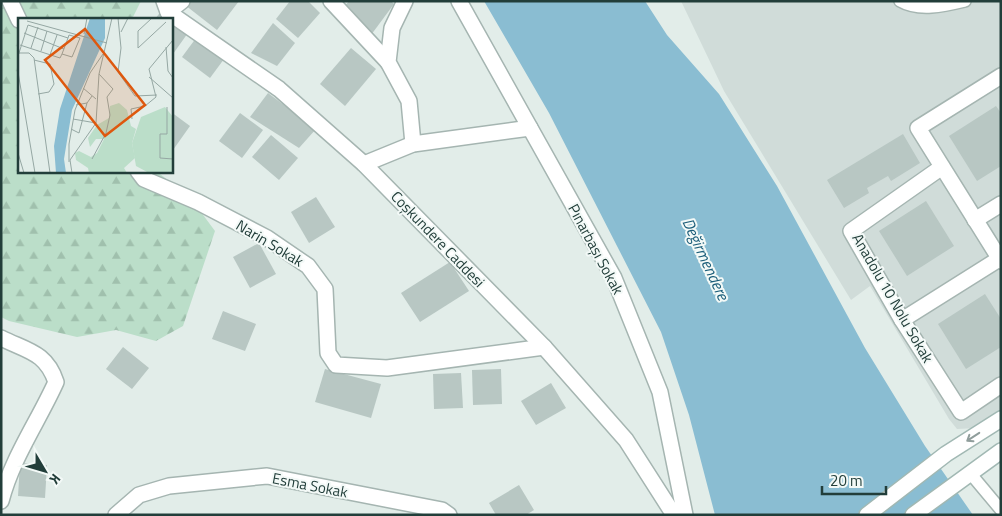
<svg xmlns="http://www.w3.org/2000/svg" width="1002" height="516" viewBox="0 0 1002 516" font-family="'Titillium Web',sans-serif">
<style>
.built{fill:#d0dcd9}
.forest{fill:url(#forest-firs)}
.water{fill:#8abdd2}
.building{fill:#b8c7c3}
.lines{fill:none;stroke-linecap:round;stroke-linejoin:round}
.service-casing{stroke:#a5b5b1;stroke-width:14}
.minor-casing{stroke:#a5b5b1;stroke-width:18}
.tertiary-casing{stroke:#a5b5b1;stroke-width:18}
.secondary-casing{stroke:#a1b8b3;stroke-width:18}
.service{stroke:#fff;stroke-width:11}
.minor{stroke:#fff;stroke-width:15}
.tertiary{stroke:#fff;stroke-width:15}
.secondary{stroke:#fff;stroke-width:15}
.oneway{stroke:#909e9c}
.labels{text-anchor:middle;dominant-baseline:central;stroke-width:4;stroke-linejoin:round;paint-order:stroke}
.street-label{font-size:15px;fill:#223e3a;stroke:#f3f9f7}
.water-label{font-size:16px;font-style:italic;fill:#1c5e7a;stroke:#f3f9f7}
.inset-road{fill:none;stroke:#95a7a3;stroke-width:1}
.view{fill:#de580e;fill-opacity:0.15;stroke:#de580e;stroke-width:2.5}
.inset-edge{fill:none;stroke:#223e3a;stroke-width:2.5}
</style>
<defs>
<pattern id="forest-firs" width="22" height="20" patternUnits="userSpaceOnUse" patternTransform="scale(1.25)"><rect width="22" height="20" fill="#bbdec9"/><path d="M5 1l3.5 6h-7zM16 11l3.5 6h-7z" fill="#a0c0ad"/></pattern>
</defs>
<rect width="100%" height="100%" fill="#e2ede9"/>
<path class="built" d="M681,1h320v410l-24,17 -20,1 -8,-10 -79,-133 -19,14 -127,-209z"/>
<path class="forest" d="M1,1h140l-9,18h-113v152h137l33,25 26,35 -32,95 -27,15 -40,-11 -39,7 -68,-16 -8,-4z"/>
<path class="water" d="M484,1h161l22,34 52,59 58,92 88,162 60,98 48,69h-258l-26,-100 -28,-83 -112,-219z"/>
<g class="building">
<path d="M189,1h50l-22,29 -32,-25z"/>
<path d="M290,1h18l12,12 -22,25 -22,-19z"/>
<path d="M349,1h42l3,3 -26,35 -28,-27z"/>
<path d="M162,10l28,20 -17,24 -2,-2v-33h-16z"/>
<path d="M273,23l22,20 -18,23 -26,-13z"/>
<path d="M199,34l28,21 -17,23 -28,-21z"/>
<path d="M351,48l25,21 -31,37 -25,-22z"/>
<path d="M268,93l48,36 -17,19 -49,-31z"/>
<path d="M996,106l5,7v53l-24,15 -28,-45z"/>
<path d="M171,112l19,14 -17,24 -2,-2z"/>
<path d="M240,113l23,17 -21,28 -23,-17z"/>
<path d="M903,134l17,29 -29,18 -3,-5 -21,12 2,5 -25,15 -17,-28z"/>
<path d="M271,135l27,23 -19,22 -27,-23z"/>
<path d="M316,197l19,30 -26,16 -18,-31z"/>
<path d="M926,201l28,45 -47,30 -28,-45z"/>
<path d="M259,243l17,31 -26,14 -17,-31z"/>
<path d="M450,262l19,29 -49,31 -19,-29z"/>
<path d="M985,294l16,25v28l-35,22 -28,-45z"/>
<path d="M223,311l33,13 -11,27 -33,-12z"/>
<path d="M123,347l26,21 -17,21 -26,-20z"/>
<path d="M325,369l56,15 -10,34 -56,-16z"/>
<path d="M501,369l1,35 -29,1 -1,-35z"/>
<path d="M461,373l2,35 -29,1 -1,-35z"/>
<path d="M551,383l15,25 -30,17 -15,-24z"/>
<path d="M20,463l27,2 -2,33 -27,-2z"/>
<path d="M519,485l15,25 -8,5h-30l-7,-12z"/>
</g>
<g class="lines">
<defs>
<g id="service">
<path d="M900,1c19,11 44,5 65,0"/>
<path d="M970,473l31,37"/>
</g>
<g id="minor">
<path d="M10,1l9,19"/>
<path d="M164,1l4,11 111,77 85,75 180,183 82,93 48,75"/>
<path d="M331,1l57,61"/>
<path d="M405,1l-13,27 -4,34 21,39 4,43"/>
<path d="M168,12l14,-11"/>
<path d="M1001,76l-83,52 83,133"/>
<path d="M364,164l49,-20 117,-16"/>
<path d="M942,167l-91,64 51,89 59,92 40,-27"/>
<path d="M138,171l6,8 54,23 69,36 41,28 17,23 3,64 8,12 51,3 157,-21"/>
<path d="M975,220l26,-16"/>
<path d="M902,320l97,-61"/>
<path d="M1,338c26,13 45,14 55,44 -18,40 -44,76 -55,119"/>
<path d="M116,515l23,-20 30,-9 98,-10 175,34 7,5"/>
</g>
<path id="tertiary" d="M459,1l155,277 46,114 25,123"/>
<g id="secondary">
<path d="M867,515l79,-61 55,-35"/>
<path d="M913,515l88,-64"/>
</g>
</defs>
<use href="#service" class="service-casing"/>
<use href="#minor" class="minor-casing"/>
<use href="#tertiary" class="tertiary-casing"/>
<use href="#secondary" class="secondary-casing"/>
<use href="#service" class="service"/>
<use href="#minor" class="minor"/>
<use href="#tertiary" class="tertiary"/>
<use href="#secondary" class="secondary"/>
</g>
<defs><path id="oneway-shaft" d="M-6 0H5M1.5-3L5.5 0L1.5 3" fill="none" stroke-width="1.6" stroke-linecap="round" stroke-linejoin="round" transform="scale(1.25)"/></defs>
<use class="oneway" href="#oneway-shaft" transform="translate(973 437) rotate(147)"/>
<g class="labels">
<g class="street-label">
<text transform="translate(438 239) rotate(46)">Coşkundere Caddesi</text>
<text transform="translate(270 243) rotate(31)">Narin Sokak</text>
<text transform="translate(596 249) rotate(62)">Pınarbaşı Sokak</text>
<text transform="translate(893 298) rotate(60)">Anadolu 10 Nolu Sokak</text>
<text transform="translate(310 485) rotate(11)">Esma Sokak</text>
</g>
<g class="water-label">
<text transform="translate(706 259) rotate(65)">Değirmendere</text>
</g>
</g>
<g transform="translate(18 18)">
<rect width="155" height="155" fill="#e2ede9"/>
<path d="M101,85l8,7 4,16 5,3 -4,14 3,15 -11,10 3,5h-38l-1,-5 -12,-8 -1,-7 4,-2 12,6 6,-4 7,-14h-8l-6,8 -2,-9 9,-13 12,-7 1,-12z" fill="#bbdec9"/>
<path d="M147,89l8,10v56h-24l-13,-7 -4,-23 9,-26z" fill="#bbdec9"/>
<path d="M72,0h15v20l-33,72 -8,49 2,14h-10l-2,-27 6,-37z" fill="#8abdd2"/>
<path class="inset-road" d="M100,0l3,30 -3,24 17,24 22,-1M134,0l-14,13v17l28,-26M9,3l80,22M103,14l7,-14M6,15l40,16M66,16l3,-16M2,27l40,13 2,-4M148,29l2,24 5,7M13,30l7,-21M23,33l6,-20M0,35h11l5,5 16,115M44,36l6,-16M32,37l7,-20M0,38l10,-31 40,13 1,-3 11,3 -8,19 -10,-3M16,42l16,4 4,20 -5,8 -11,2M0,54l17,101M131,59l24,21M65,70l13,11M58,87l11,-2 5,-7M149,89v27h-7v24l13,1M55,101l23,4M114,101l-1,-10 14,-3 11,-9 -7,-28 24,-29M53,111l8,4 8,-30M0,135l6,20M74,141l14,-26 4,-18 -3,-18 6,-8 -14,-15M51,144v-18l6,-34 15,-37 13,-19M54,155l-2,-13 26,-37 3,-49 13,-56"/>
<path class="view" d="M67,11l60,76 -40,31 -60,-76z"/>
<rect width="155" height="155" class="inset-edge"/>
</g>
<rect width="1002" height="516" fill="none" stroke="#223e3a" stroke-width="5"/>
<g transform="translate(45 471) rotate(128)" stroke="#f3f9f7" stroke-width="4" paint-order="stroke">
<path d="M0-4L9 19L0 12L-9 19Z" fill="#223e3a"/>
<text y="-8" font-size="14" font-weight="bold" text-anchor="middle" fill="#223e3a">K</text>
</g>
<path d="M822 486v8h64v-8" fill="none" stroke="#223e3a" stroke-width="2.5"/>
<text x="830" y="486" font-size="15" fill="#223e3a" stroke="#f3f9f7" stroke-width="4" paint-order="stroke">20 m</text>
</svg>
